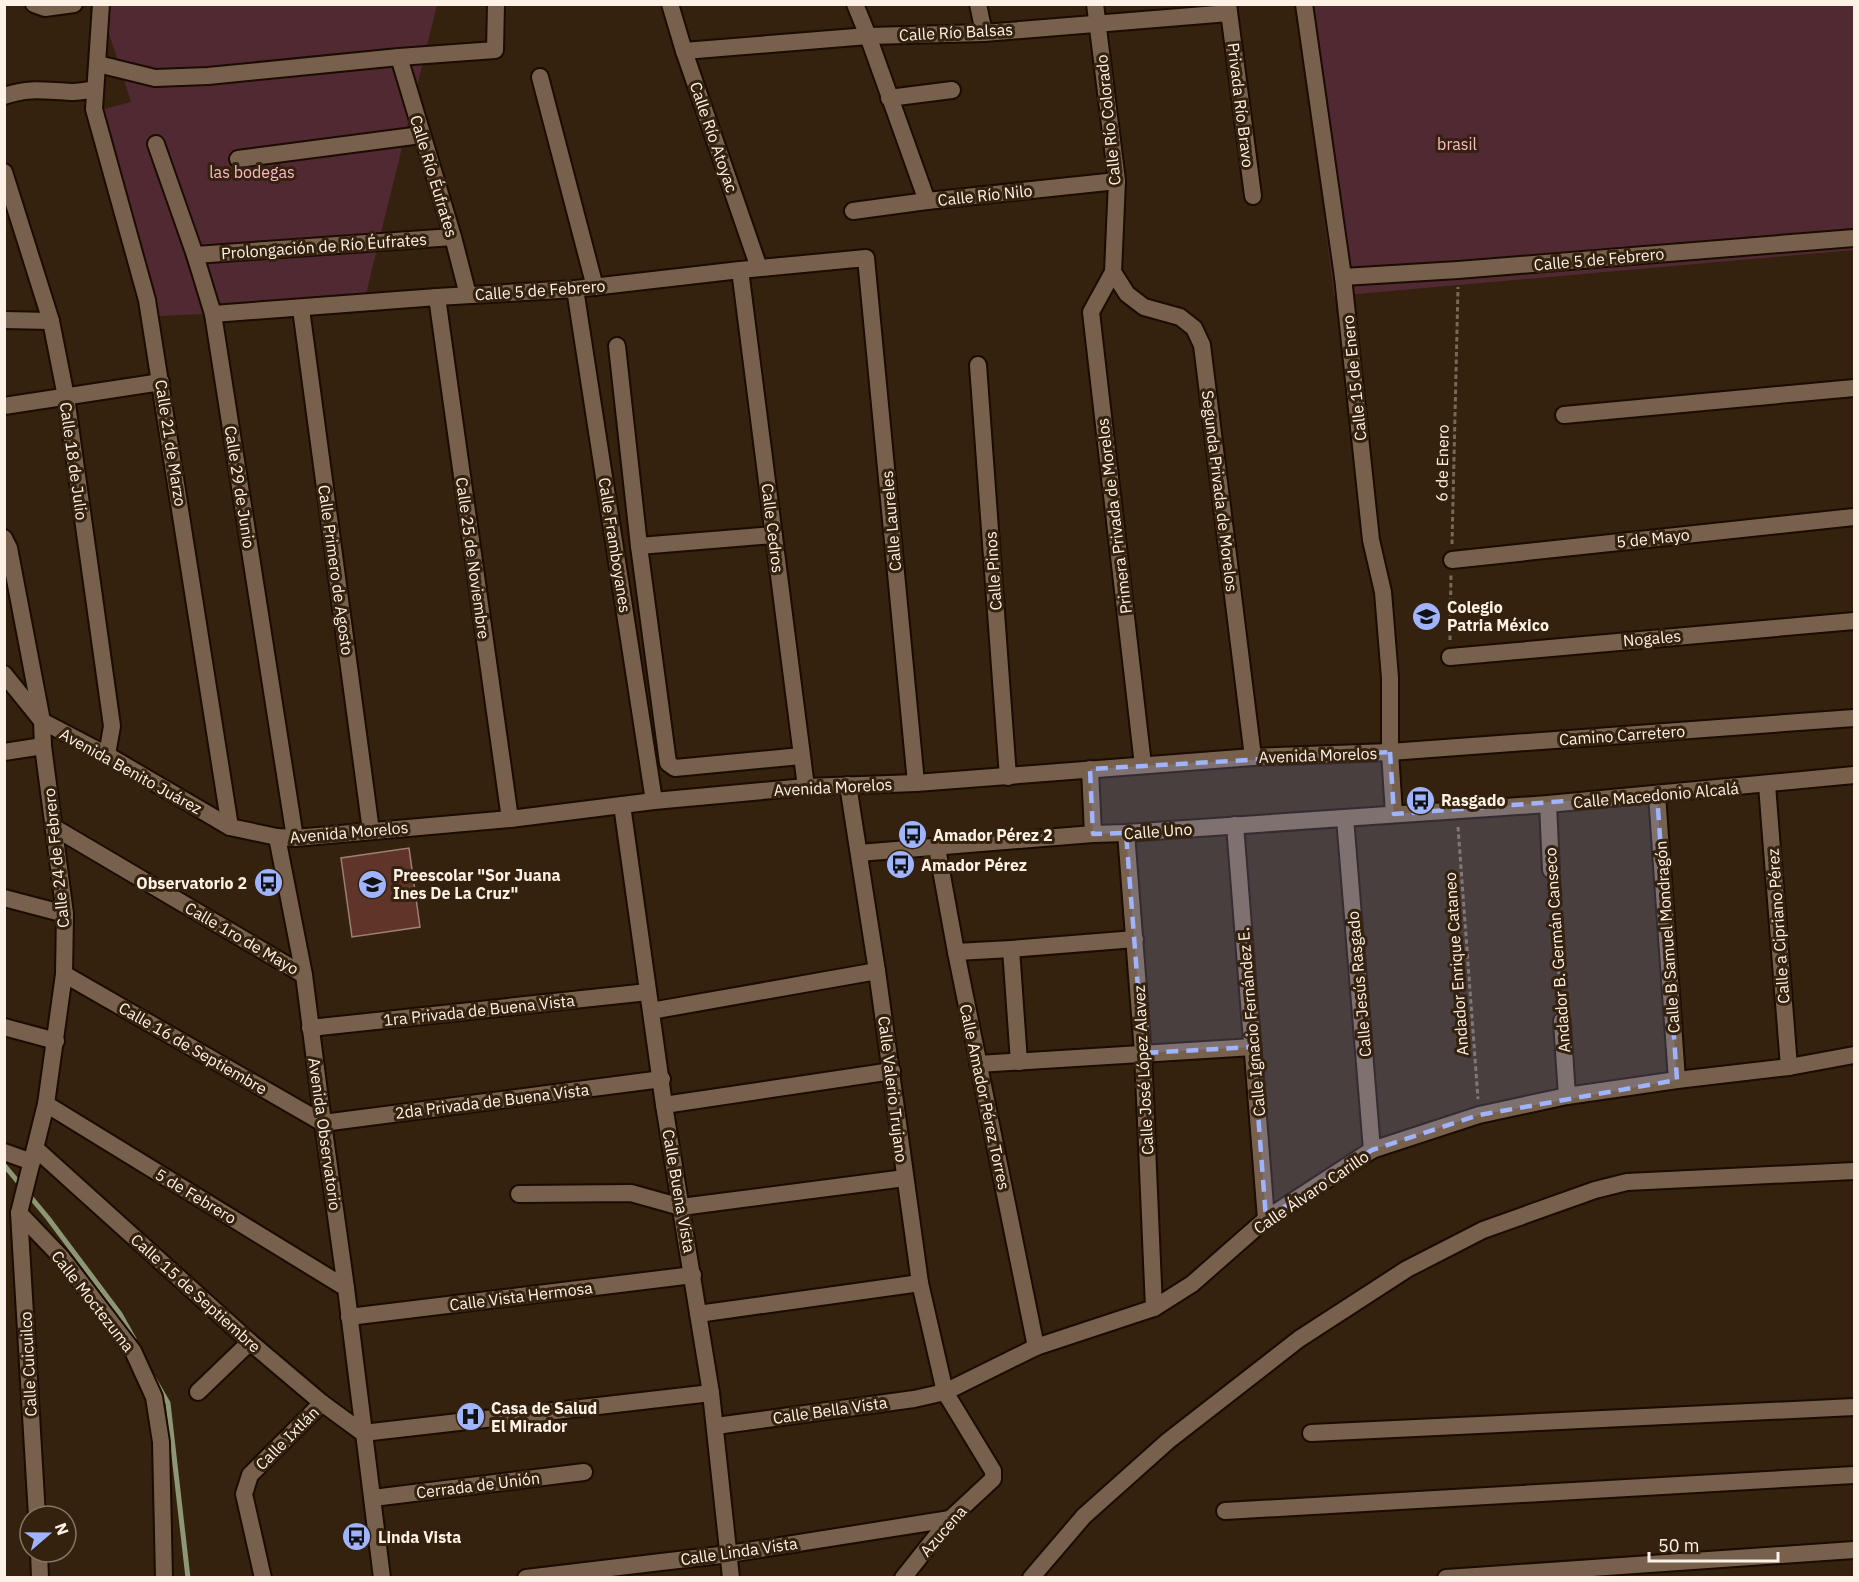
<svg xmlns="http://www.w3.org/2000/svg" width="1859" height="1582" viewBox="0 0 1859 1582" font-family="'IBM Plex Sans',sans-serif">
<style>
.green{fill:#512933}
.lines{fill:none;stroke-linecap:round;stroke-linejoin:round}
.stream{stroke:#8d9675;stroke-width:5}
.building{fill:#5f3429;stroke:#9f7f76;stroke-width:1.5}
.minor-casing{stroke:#1b0b00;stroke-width:20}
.path{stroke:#786857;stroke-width:3;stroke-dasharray:4.5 3;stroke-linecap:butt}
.minor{stroke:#77614c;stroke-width:16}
.marked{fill:#a0b3fd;fill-opacity:0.2;stroke:#a0b3fd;stroke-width:4.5;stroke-dasharray:12 8;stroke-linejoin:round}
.labels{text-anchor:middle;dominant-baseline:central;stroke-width:6;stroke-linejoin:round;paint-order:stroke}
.street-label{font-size:16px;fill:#fef2e6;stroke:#34220e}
.park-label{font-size:16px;fill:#fbbac8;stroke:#34220e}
.poi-label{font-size:16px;font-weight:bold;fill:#fef2e6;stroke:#34220e;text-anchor:start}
</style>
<rect width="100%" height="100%" fill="#34220e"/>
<g class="green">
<path d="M100,5h337l-74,301 -222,11 -52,-204 42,-11z"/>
<path d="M1298,5h556v245l-520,46z"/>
</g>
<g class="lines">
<g class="stream">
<path d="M4,1165l44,53 72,96 14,25"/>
<path d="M153,1377l15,26 20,175"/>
</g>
</g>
<path class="building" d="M409,848l11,79 -68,10 -11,-79z"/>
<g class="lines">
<defs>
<g id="minor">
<path d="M34,4l11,4 29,-4"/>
<path d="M101,4l-7,105 53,191 83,527"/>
<path d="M670,4l14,47 75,217"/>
<path d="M855,4l13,32 59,165"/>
<path d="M978,4l6,29"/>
<path d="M1095,4l22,177 -4,91 -22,40 52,453"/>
<path d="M1228,4l25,192"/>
<path d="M1304,4l39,273 28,263 12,52 7,86v74l4,62"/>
<path d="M684,51l184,-15 116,-3 245,-20"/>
<path d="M399,57l54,180 15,58"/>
<path d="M98,64l57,14 53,-2 191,-19 96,-7 1,-46"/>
<path d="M540,77l55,210"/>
<path d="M4,96c26,-9 41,-5 67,-4 8,0 16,-2 24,-2"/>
<path d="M889,98l63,-8"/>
<path d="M156,144l39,111 18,59 82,524"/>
<path d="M238,159l183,-24"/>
<path d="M4,172l47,149 15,76 46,329 -5,29"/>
<path d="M853,211l74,-10 190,-20"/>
<path d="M195,255l258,-18"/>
<path d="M740,270l66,517"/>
<path d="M1113,272l14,22 17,13 36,10 14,11 8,17 51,412"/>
<path d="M1343,277l115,-7 396,-32"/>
<path d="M575,289l79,512"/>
<path d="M437,297l73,522"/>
<path d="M301,309l70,522"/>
<path d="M213,314l224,-17 138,-8 165,-19 126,-12 50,525"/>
<path d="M4,320l47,1"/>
<path d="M617,346l22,200 29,217 7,5 126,-12"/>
<path d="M978,365l30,412"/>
<path d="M4,406l157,-24"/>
<path d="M1564,415l290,-27"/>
<path d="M4,538l5,10 33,173 1,25 22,168 -1,60 -18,130 -27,109 18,303"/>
<path d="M639,546l135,-11"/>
<path d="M1452,560l402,-43"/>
<path d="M1450,657l404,-36"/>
<path d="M4,674l38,47 65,34 123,72 47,10 18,1 215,-19 144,-18 152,-14 110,-4 337,-26 137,-5 464,-34"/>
<path d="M4,752l39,-6"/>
<path d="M1090,769l3,65"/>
<path d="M848,785l29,186 43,312 25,109 48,79v8l-43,40 -47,59"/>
<path d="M1767,785l22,282"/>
<path d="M1657,794l20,286"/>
<path d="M1548,804l3,66"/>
<path d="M622,805l42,300 47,288 20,185"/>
<path d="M1345,818l27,332"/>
<path d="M1235,825l31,394"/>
<path d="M55,828l249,147"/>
<path d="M1126,833l17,220 11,255"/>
<path d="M277,837l27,138 19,148 23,165 36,290"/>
<path d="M937,848l19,104 80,395"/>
<path d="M859,853l234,-19 33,-1 422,-29 306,-29"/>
<path d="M4,898l61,16"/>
<path d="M1011,949l8,113"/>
<path d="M956,952l55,-3 124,-10"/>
<path d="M64,974l259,149 339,-44"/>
<path d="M651,1011l226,-40"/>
<path d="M1562,1021l5,75"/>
<path d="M4,1027l52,14"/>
<path d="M310,1028l338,-36"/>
<path d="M978,1064l275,-17"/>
<path d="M46,1104l300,184"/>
<path d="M664,1105l228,-34"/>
<path d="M35,1148l215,194 72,61 41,30"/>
<path d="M4,1152l28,10"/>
<path d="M519,1194l112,-1 50,14 224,-29"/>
<path d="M19,1213l43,45 71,93 21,46 7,45 3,136"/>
<path d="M698,1314l222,-31"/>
<path d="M349,1317l344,-42"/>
<path d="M198,1392l52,-50"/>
<path d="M716,1426l198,-27 31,-7 91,-45 118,-39 38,-24 74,-65 106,-69 107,-35 88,-19 110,-16 112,-13 65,-12"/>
<path d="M363,1433l348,-40"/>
<path d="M1311,1433l543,-26"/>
<path d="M373,1498l211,-26"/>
<path d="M1225,1511l629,-36"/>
<path d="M39,1552l1,26"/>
<path d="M263,1578l-19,-84 6,-19 72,-72"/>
<path d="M526,1578l203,-24 221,-35"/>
<path d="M1031,1578l53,-62 84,-75 131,-102 108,-70 76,-39 112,-40 32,-8 227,-11"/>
<path d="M1446,1578l408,-28"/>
</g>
</defs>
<use href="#minor" class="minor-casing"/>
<g class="path">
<path d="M1452,544l6,-257"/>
<path d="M1450,640l1,-66"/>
<path d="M1458,827l20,272"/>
<path d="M1553,887l8,119"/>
</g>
<use href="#minor" class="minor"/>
</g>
<path class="marked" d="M1390,752l4,62 263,-20 20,286 -198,35 -107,35 -106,69 -13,-172 -110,6 -17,-220 -33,1 -3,-65z"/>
<defs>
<symbol id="school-disc" viewBox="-11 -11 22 22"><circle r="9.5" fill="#a0b3fd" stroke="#34220e"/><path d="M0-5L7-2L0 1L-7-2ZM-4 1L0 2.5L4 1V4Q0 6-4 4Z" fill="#111"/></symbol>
<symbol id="bus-disc" viewBox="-11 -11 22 22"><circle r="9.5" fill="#a0b3fd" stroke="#34220e"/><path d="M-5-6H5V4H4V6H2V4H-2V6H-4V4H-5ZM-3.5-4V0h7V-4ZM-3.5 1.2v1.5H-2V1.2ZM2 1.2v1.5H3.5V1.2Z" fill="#111"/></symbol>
<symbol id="hospital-disc" viewBox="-11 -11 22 22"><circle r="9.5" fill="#a0b3fd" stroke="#34220e"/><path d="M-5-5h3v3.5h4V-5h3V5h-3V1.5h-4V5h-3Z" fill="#111"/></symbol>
</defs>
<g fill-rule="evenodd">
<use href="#school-disc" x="1410" y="600" width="33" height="33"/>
<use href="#bus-disc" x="1404" y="784" width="33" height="33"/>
<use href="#bus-disc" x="896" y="818" width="33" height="33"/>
<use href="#bus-disc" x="884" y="848" width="33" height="33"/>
<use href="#bus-disc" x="252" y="866" width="33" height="33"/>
<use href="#school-disc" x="356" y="868" width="33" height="33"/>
<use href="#hospital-disc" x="454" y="1400" width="33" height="33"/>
<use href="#bus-disc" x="340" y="1520" width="33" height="33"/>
</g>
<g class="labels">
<g class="street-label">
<text transform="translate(956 32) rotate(-3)">Calle Río Balsas</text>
<text transform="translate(1241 105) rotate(83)">Privada Río Bravo</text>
<text transform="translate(1108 120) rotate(-96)">Calle Río Colorado</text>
<text transform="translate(714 137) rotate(71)">Calle Río Atoyac</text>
<text transform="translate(434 176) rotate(73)">Calle Río Éufrates</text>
<text transform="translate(985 195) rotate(-6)">Calle Río Nilo</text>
<text transform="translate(324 246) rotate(-4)">Prolongación de Río Éufrates</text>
<text transform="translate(1599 259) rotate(-5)">Calle 5 de Febrero</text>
<text transform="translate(540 290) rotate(-4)">Calle 5 de Febrero</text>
<text transform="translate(1354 378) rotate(-96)">Calle 15 de Enero</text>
<text transform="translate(171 443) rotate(81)">Calle 21 de Marzo</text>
<text transform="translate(74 461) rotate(82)">Calle 18 de Julio</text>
<text transform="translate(1442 463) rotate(-89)">6 de Enero</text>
<text transform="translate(240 487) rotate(81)">Calle 29 de Junio</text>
<text transform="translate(1220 491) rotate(83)">Segunda Privada de Morelos</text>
<text transform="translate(1114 516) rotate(-97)">Primera Privada de Morelos</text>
<text transform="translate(891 521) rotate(-95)">Calle Laureles</text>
<text transform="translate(773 528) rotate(83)">Calle Cedros</text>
<text transform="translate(1653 538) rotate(-6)">5 de Mayo</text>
<text transform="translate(615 545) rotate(81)">Calle Framboyanes</text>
<text transform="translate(473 558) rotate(82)">Calle 25 de Noviembre</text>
<text transform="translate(336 570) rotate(82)">Calle Primero de Agosto</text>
<text transform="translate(993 571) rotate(-94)">Calle Pinos</text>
<text transform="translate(1652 638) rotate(-5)">Nogales</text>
<text transform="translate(1622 735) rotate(-4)">Camino Carretero</text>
<text transform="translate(1318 755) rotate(-2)">Avenida Morelos</text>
<text transform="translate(131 771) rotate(29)">Avenida Benito Juárez</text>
<text transform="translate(833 787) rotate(-3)">Avenida Morelos</text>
<text transform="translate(1656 795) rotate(-5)">Calle Macedonio Alcalá</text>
<text transform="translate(1158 831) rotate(-4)">Calle Uno</text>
<text transform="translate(349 832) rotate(-5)">Avenida Morelos</text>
<text transform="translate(56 858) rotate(-96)">Calle 24 de Febrero</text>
<text transform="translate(1778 926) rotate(-94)">Calle a Cipriano Pérez</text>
<text transform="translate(1667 937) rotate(-94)">Calle B Samuel Mondragón</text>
<text transform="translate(242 938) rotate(30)">Calle 1ro de Mayo</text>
<text transform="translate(1557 950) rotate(-94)">Andador B. Germán Canseco</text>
<text transform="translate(1456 964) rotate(-94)">Andador Enrique Cataneo</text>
<text transform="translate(1359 984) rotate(-95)">Calle Jesús Rasgado</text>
<text transform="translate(479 1010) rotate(-6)">1ra Privada de Buena Vista</text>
<text transform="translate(1251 1022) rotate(-95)">Calle Ignacio Fernández E.</text>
<text transform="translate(193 1048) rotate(30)">Calle 16 de Septiembre</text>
<text transform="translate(1143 1070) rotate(-93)">Calle José López Alavez</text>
<text transform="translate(893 1089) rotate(83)">Calle Valerio Trujano</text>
<text transform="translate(985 1097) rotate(78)">Calle Amador Pérez Torres</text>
<text transform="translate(492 1101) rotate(-7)">2da Privada de Buena Vista</text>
<text transform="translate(325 1134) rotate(82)">Avenida Observatorio</text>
<text transform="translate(679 1191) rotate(80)">Calle Buena Vista</text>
<text transform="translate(1311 1192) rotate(-34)">Calle Álvaro Carillo</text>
<text transform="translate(196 1196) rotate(31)">5 de Febrero</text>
<text transform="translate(196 1293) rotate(42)">Calle 15 de Septiembre</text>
<text transform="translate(521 1296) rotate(-7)">Calle Vista Hermosa</text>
<text transform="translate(93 1301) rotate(52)">Calle Moctezuma</text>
<text transform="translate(28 1364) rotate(-93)">Calle Cuicuilco</text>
<text transform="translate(830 1410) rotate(-8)">Calle Bella Vista</text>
<text transform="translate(287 1438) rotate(-45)">Calle Ixtlán</text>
<text transform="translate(478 1485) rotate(-7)">Cerrada de Unión</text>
<text transform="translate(943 1531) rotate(-49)">Azucena</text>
<text transform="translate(739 1551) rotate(-8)">Calle Linda Vista</text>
</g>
<g class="park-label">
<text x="1457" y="144">brasil</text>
<text x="252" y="172">las bodegas</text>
</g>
<g class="poi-label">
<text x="1447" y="607">Colegio<tspan x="1447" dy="18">Patria México</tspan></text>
<text x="1441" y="800">Rasgado</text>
<text x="933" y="835">Amador Pérez 2</text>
<text x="921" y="865">Amador Pérez</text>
<text x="393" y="875">Preescolar "Sor Juana<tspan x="393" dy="18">Ines De La Cruz"</tspan></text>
<text x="247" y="883" text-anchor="end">Observatorio 2</text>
<text x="491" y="1408">Casa de Salud<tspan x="491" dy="18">El Mirador</tspan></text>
<text x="378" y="1537">Linda Vista</text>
</g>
</g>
<rect width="1859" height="1582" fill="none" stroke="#fef2e6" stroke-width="12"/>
<g transform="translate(48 1534) rotate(70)"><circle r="28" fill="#34220e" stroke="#857564" stroke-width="1.5"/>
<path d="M0-4.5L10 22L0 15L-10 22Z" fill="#a0b3fd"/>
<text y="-9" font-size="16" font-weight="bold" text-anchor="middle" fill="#fef2e6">N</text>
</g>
<path d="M1649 1552v9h129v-9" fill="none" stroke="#fef2e6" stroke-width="3"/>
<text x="1658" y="1552" font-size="18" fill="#fef2e6" stroke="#34220e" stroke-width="4.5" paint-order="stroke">50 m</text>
</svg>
